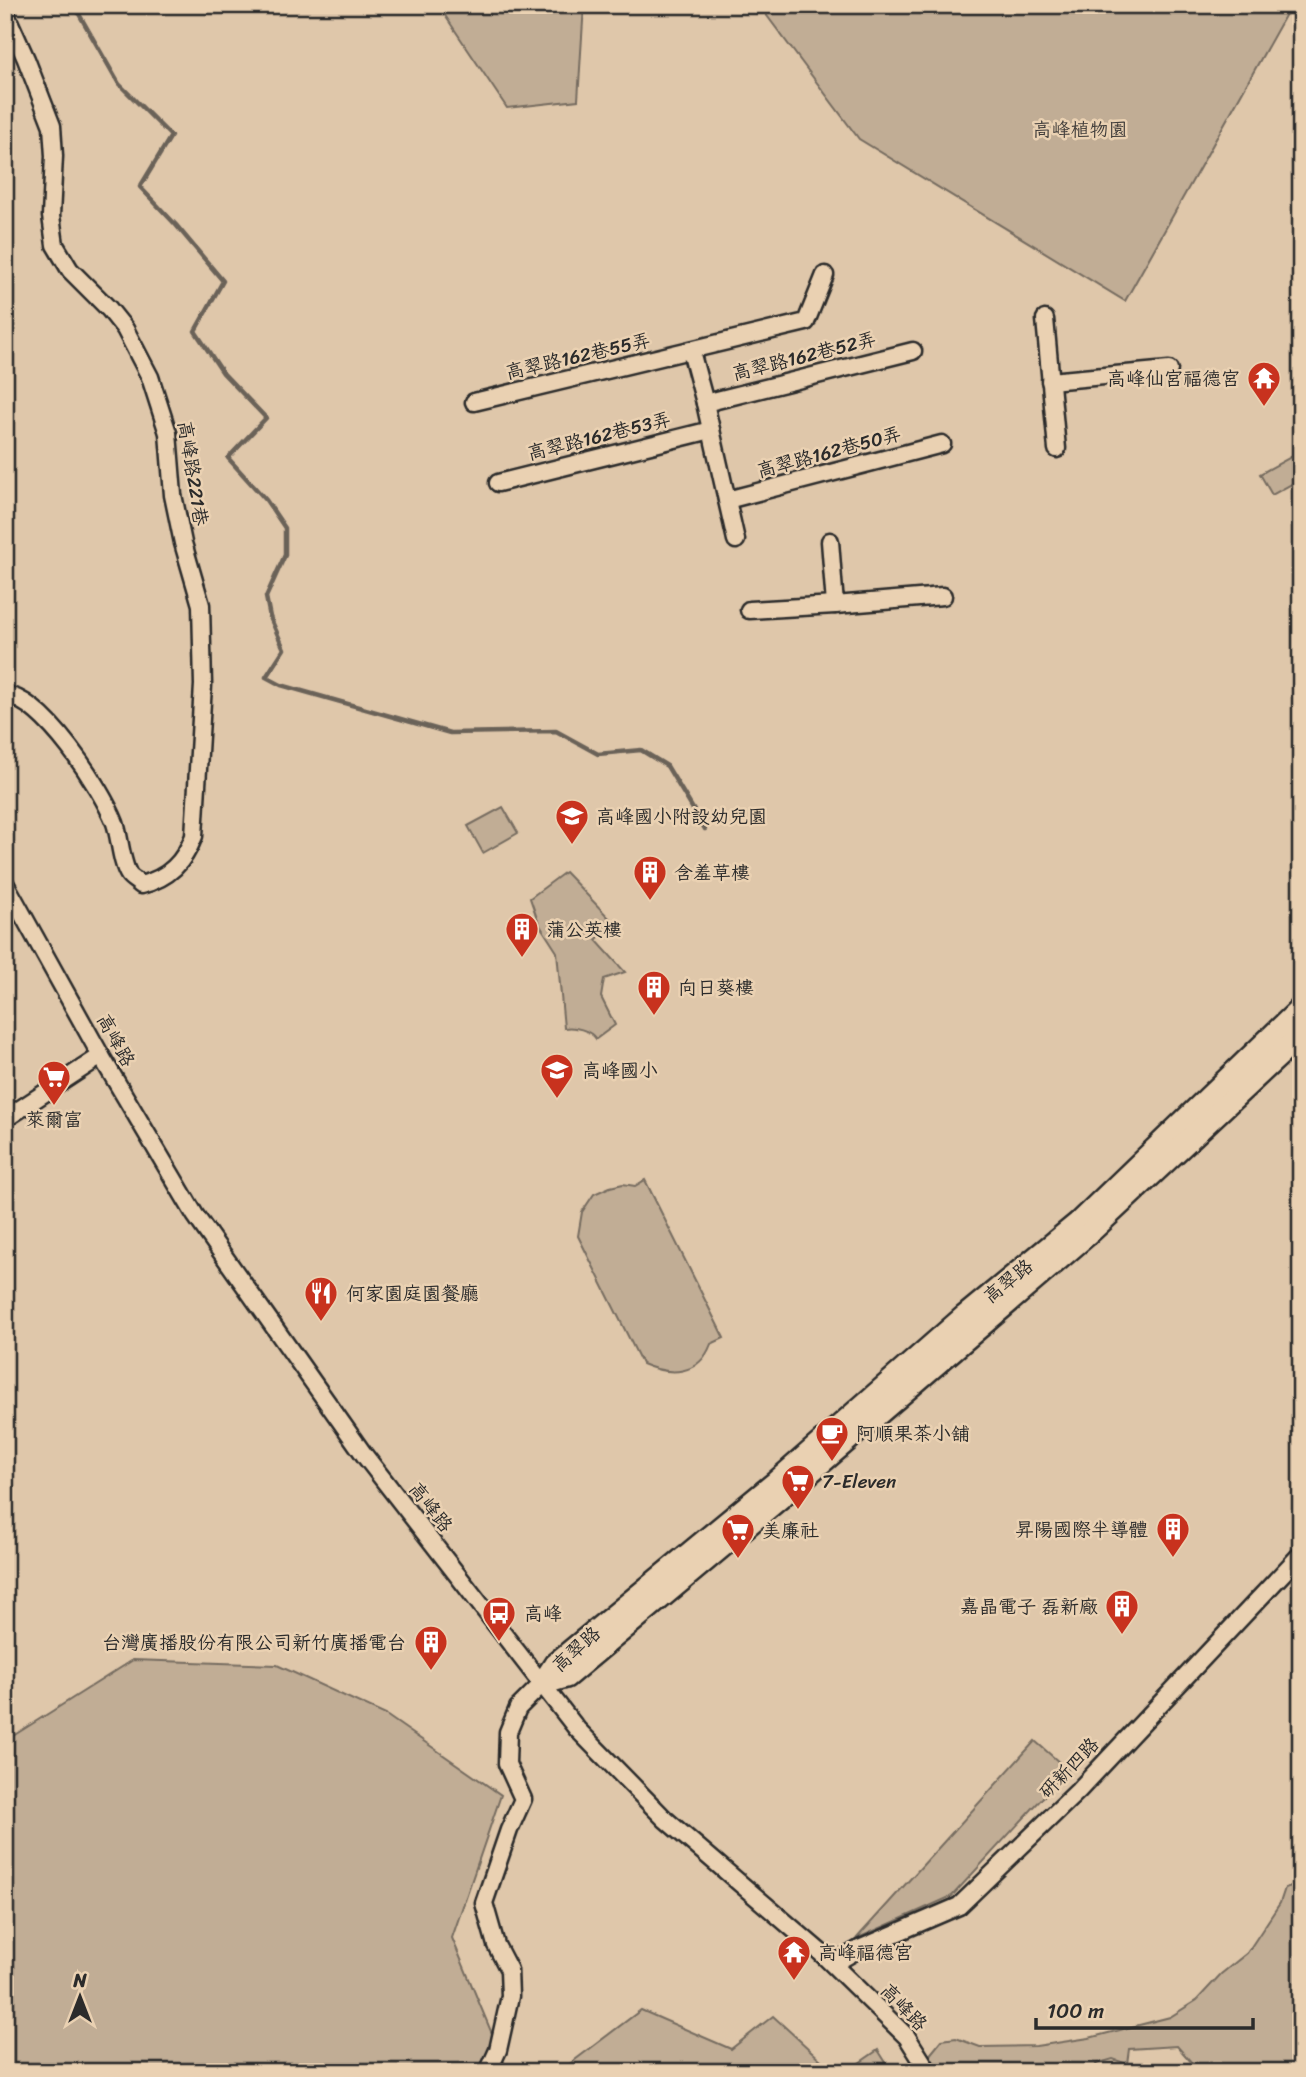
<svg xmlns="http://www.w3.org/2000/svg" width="1306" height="2077" viewBox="0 0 1306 2077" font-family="Sriracha,'LXGW WenKai TC',sans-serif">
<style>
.green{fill:#c1ad95;stroke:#766c60;stroke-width:2}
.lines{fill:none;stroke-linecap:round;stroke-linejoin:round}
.stream{stroke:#6b6259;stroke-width:4.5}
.street-casing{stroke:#2b2b2b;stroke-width:21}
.secondary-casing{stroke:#2b2b2b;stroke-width:26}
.street{stroke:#ead1b2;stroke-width:16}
.secondary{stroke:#ead1b2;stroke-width:21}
.labels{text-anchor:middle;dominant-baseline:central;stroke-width:5;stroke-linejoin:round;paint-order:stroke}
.park-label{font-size:19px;fill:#423e3b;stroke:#ead1b2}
.street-label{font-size:19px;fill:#2b2b2b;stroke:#ead1b2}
.poi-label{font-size:19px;fill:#2b2b2b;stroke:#ead1b2;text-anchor:start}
</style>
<rect width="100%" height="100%" fill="#dfc7aa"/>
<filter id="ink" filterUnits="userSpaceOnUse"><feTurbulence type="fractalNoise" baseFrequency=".0143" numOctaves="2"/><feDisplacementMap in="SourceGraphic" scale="14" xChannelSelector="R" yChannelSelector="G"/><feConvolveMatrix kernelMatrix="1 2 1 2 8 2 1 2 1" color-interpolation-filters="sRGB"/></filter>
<g filter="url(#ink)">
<g class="green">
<path d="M438,5h146l-6,95 -71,8z"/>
<path d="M759,5h532l-166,296 -266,-162z"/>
<path d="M1298,453l3,5v21l-29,16 -12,-21z"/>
<path d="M503,807l15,26 -35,20 -15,-27z"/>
<path d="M565,872l48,50 -17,18 29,32 -21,7 -3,18 14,28 -19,14c-6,-9 -22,-13 -32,-11l-7,-76 -18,-28 -9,-26z"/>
<path d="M645,1180l79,158 -13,6c-12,32 -41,32 -69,20l-64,-128 4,-24 12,-18 16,-7 13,-3 12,2z"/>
<path d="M133,1660l144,5 109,50 115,80 -49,143 56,134h-503v-331z"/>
<path d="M1035,1741l33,29 -116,126 -96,43z"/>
<path d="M1294,1885l7,7v180h-101l-23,-26 -48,3 -2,15 -14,-5 -17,5 2,8h-169l-5,-10 18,-22 14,-2 24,9 56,-1 53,-8 81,-21 27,-17 24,-26 26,-21 33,-50 5,-15z"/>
<path d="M641,2010l90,39 42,-33 61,56h-275z"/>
<path d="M878,2050l14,22h-46z"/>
</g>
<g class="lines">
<path class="stream" d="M79,5v9l40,70 52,52 -31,51 36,38 47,56 -28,50 28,42 43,45 -38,40 38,42 19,28v27l-19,42 4,20 14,32 -18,28 15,8 169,48 106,-2 42,23 43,-4 26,16 38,63"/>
<defs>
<g id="street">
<path d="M5,12l21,47 26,67 2,30 -3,60 4,29 15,25 39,39 16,20 25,48 18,56 5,62 10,48 18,62 2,80 -9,151c-10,26 -25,42 -53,49 -3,-3 -10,-7 -12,-10 -8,-12 -9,-38 -14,-52 -13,-34 -72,-125 -110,-128"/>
<path d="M1045,319l12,130"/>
<path d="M691,351l14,52 31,137"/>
<path d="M1050,381l119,-11"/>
<path d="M474,402l332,-80 19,-47"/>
<path d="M705,403l208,-52"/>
<path d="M498,483l213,-53"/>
<path d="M727,500l215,-56"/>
<path d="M830,541l5,64"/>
<path d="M749,610l86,-5 108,-9"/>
<path d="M5,883l96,173 94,159 170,241 177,228 35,45 88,90 154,132 88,86 22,35"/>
<path d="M5,1119l96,-63"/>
<path d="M833,1964l26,-15 100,-43 119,-115 223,-237"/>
<path d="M488,2072l10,-22 12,-54 -1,-26 -13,-25 -12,-42 25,-73 14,-31 -16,-35 1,-32 10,-24 24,-24"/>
</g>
<g id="secondary">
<path d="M542,1684l13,-20 221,-182 189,-166 113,-93 223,-215"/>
<path d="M542,1684l24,-7 220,-184 301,-258 214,-200"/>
</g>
</defs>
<use href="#street" class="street-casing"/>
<use href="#secondary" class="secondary-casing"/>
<use href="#street" class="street"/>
<use href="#secondary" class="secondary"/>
</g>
</g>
<defs>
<symbol id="temple-pin" viewBox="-11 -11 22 30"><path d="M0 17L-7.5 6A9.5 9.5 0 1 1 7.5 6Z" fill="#c8321e" stroke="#ead1b2"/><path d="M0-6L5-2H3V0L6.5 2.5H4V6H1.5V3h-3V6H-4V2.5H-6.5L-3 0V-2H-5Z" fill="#fff"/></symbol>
<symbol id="school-pin" viewBox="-11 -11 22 30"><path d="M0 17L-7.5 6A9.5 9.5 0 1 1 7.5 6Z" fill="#c8321e" stroke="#ead1b2"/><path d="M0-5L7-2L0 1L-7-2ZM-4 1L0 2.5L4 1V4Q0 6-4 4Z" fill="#fff"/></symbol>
<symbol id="building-pin" viewBox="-11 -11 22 30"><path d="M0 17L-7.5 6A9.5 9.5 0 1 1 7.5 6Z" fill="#c8321e" stroke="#ead1b2"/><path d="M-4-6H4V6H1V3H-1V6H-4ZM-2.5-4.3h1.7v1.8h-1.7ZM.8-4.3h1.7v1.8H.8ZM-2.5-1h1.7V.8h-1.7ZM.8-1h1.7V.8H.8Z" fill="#fff"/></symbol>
<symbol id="supermarket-pin" viewBox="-11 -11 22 30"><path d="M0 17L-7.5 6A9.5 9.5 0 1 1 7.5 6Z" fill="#c8321e" stroke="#ead1b2"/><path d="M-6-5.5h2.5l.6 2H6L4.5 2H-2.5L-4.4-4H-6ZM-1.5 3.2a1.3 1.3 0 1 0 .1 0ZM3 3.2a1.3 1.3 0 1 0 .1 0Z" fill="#fff"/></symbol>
<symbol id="restaurant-pin" viewBox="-11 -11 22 30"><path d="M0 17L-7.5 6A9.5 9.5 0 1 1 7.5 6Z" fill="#c8321e" stroke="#ead1b2"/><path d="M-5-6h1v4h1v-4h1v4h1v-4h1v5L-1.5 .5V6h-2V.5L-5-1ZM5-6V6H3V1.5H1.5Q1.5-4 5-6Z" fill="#fff"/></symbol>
<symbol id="cafe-pin" viewBox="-11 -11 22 30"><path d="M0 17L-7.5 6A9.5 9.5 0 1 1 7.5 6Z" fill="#c8321e" stroke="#ead1b2"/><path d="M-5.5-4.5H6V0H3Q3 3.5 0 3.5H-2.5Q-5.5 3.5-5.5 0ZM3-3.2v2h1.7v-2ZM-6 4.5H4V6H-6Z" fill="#fff"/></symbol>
<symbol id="bus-pin" viewBox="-11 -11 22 30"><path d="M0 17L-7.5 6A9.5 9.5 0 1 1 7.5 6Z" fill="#c8321e" stroke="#ead1b2"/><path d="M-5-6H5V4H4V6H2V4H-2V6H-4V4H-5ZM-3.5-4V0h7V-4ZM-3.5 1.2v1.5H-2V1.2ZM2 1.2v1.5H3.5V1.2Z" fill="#fff"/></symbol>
</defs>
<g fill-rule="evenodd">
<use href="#temple-pin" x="1245" y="359" width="38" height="52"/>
<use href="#school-pin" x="553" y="797" width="38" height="52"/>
<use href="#building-pin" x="631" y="853" width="38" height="52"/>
<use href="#building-pin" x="503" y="910" width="38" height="52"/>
<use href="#building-pin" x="635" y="968" width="38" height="52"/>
<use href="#school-pin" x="538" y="1051" width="38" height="52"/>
<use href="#supermarket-pin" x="35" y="1058" width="38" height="52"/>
<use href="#restaurant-pin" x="302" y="1274" width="38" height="52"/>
<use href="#cafe-pin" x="813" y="1414" width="38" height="52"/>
<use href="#supermarket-pin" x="779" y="1462" width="38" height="52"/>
<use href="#building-pin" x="1154" y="1510" width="38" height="52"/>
<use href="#supermarket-pin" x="719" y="1511" width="38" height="52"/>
<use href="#building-pin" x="1103" y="1587" width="38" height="52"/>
<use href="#bus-pin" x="480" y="1594" width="38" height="52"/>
<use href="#building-pin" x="412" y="1623" width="38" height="52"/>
<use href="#temple-pin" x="775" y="1933" width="38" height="52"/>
</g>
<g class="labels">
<g class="park-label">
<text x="1080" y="129">高峰植物園</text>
</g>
<g class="street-label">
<text transform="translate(578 356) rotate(-13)">高翠路162巷55弄</text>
<text transform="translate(804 356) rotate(-14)">高翠路162巷52弄</text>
<text transform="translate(599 436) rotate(-14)">高翠路162巷53弄</text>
<text transform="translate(829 452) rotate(-15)">高翠路162巷50弄</text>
<text transform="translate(193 473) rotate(81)">高峰路221巷</text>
<text transform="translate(116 1040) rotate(61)">高峰路</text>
<text transform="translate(1008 1281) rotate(-39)">高翠路</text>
<text transform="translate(431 1507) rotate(52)">高峰路</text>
<text transform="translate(576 1649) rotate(-42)">高翠路</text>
<text transform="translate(1069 1768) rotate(-46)">研新四路</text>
<text transform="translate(904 2007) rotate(46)">高峰路</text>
</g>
<g class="poi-label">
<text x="1240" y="378" text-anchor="end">高峰仙宮福德宮</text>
<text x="596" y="816">高峰國小附設幼兒園</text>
<text x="674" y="872">含羞草樓</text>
<text x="546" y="929">蒲公英樓</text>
<text x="678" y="987">向日葵樓</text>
<text x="582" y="1070">高峰國小</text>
<text x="54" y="1119" text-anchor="middle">萊爾富</text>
<text x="346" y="1293">何家園庭園餐廳</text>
<text x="856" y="1433">阿順果茶小舖</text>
<text x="822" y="1481">7-Eleven</text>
<text x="1148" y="1529" text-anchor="end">昇陽國際半導體</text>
<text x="762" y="1530">美廉社</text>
<text x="1098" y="1606" text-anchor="end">嘉晶電子 磊新廠</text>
<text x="524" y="1613">高峰</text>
<text x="406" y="1642" text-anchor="end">台灣廣播股份有限公司新竹廣播電台</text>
<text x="818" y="1952">高峰福德宮</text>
</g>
</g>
<rect width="1306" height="2077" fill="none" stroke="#ead1b2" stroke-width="28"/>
<rect x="14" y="14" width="1278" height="2049" fill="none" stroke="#2b2b2b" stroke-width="2.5" filter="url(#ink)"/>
<g transform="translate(80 1997)" stroke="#ead1b2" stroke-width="5" paint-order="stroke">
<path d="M0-5L12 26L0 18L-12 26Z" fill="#2b2b2b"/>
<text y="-10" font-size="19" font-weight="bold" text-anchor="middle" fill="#2b2b2b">N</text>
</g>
<path d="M1036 2018v10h217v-10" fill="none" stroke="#2b2b2b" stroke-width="3.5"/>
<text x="1047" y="2018" font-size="21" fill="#2b2b2b" stroke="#ead1b2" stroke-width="5" paint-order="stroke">100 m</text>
</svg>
